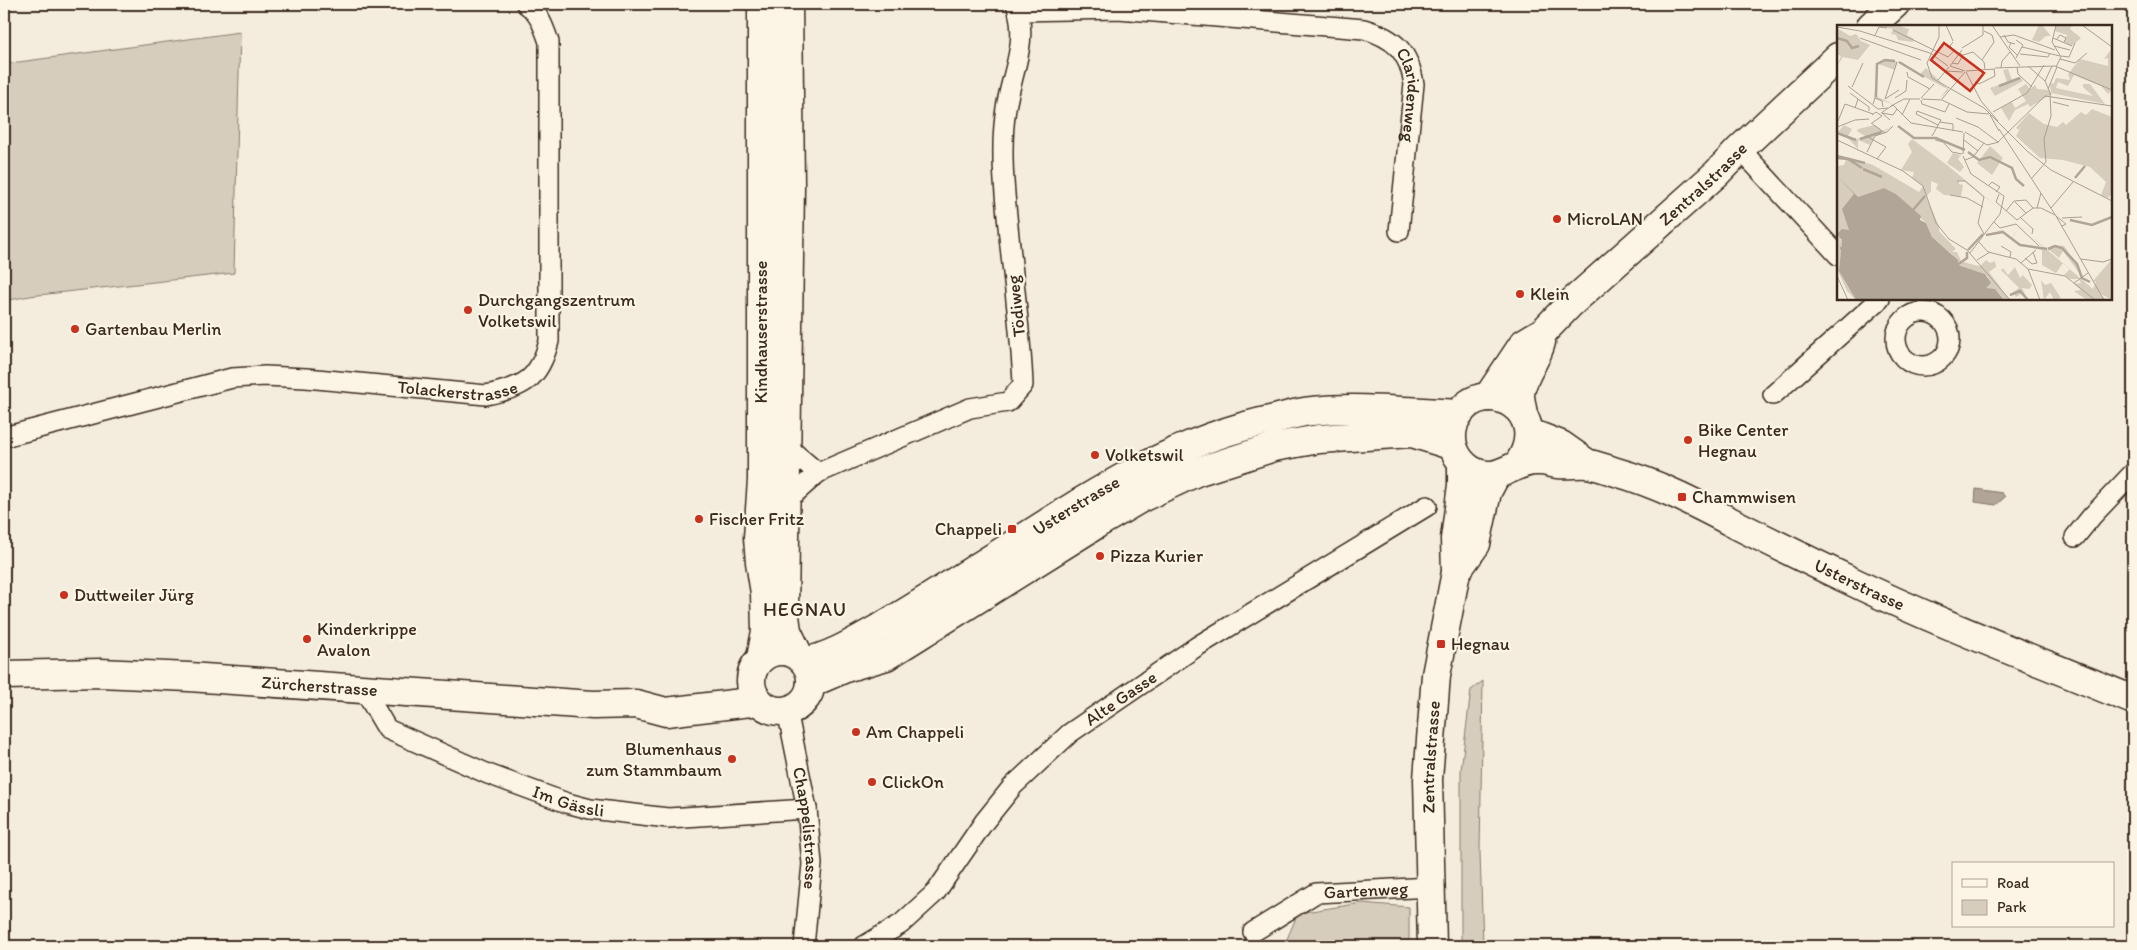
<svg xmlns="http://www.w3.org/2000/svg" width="2137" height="950" viewBox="0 0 2137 950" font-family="Itim,sans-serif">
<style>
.green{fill:#d6cdbd;stroke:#887c6e}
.water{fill:#b0a596;stroke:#817466}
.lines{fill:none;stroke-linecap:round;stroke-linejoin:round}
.street-casing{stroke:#3b2a1e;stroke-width:22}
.secondary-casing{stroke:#3b2a1e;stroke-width:31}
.street{stroke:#fcf5e5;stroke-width:19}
.secondary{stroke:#fcf5e5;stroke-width:28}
.poi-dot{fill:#c8321e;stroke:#fcf5e5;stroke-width:2}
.labels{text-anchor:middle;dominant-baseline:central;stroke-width:4.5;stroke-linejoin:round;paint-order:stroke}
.street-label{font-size:18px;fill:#3b2a1e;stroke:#fcf5e5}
.poi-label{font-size:18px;fill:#3b2a1e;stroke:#fcf5e5;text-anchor:start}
.quarter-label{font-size:20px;letter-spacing:1px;fill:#3b2a1e;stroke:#fcf5e5}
.inset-river{fill:none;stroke:#b0a596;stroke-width:2.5}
.inset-road{fill:none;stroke:#aa9f91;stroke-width:1}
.view{fill:#c8321e;fill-opacity:0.15;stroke:#c8321e;stroke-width:2.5}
.inset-edge{fill:none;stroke:#3b2a1e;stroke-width:2.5}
</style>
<rect width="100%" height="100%" fill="#f4eddd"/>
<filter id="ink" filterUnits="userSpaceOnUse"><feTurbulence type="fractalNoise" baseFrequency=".02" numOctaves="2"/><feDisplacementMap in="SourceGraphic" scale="10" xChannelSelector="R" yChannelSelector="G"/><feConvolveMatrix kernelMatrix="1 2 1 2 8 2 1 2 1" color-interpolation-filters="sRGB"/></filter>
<g filter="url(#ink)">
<g class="green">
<path d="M240,32l-6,241 -204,23 -26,5v-237z"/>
<path d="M1483,681l-3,171 3,94h-22v-176l10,-80z"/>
<path d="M1362,903l47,4v39h-125l14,-33z"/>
</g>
<path class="water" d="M1976,489l26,4 3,4 -9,8 -21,-3z"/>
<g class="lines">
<defs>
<g id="street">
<path id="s1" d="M1019,11l99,-2 246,20c31,9 45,23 50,55l-15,147"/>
<path d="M1740,149l98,106"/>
<circle cx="1923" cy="339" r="27"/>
<path d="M1773,395l107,-96"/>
<path id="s2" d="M4,437l228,-59 33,-2 41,2 180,17c38,-8 53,-15 63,-54v-299c-5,-15 -10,-29 -23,-38"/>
<path d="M785,445l33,28"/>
<path d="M784,503l34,-30 152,-65 38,-6 15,-17c-2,-53 -10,-106 -15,-159 -4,-39 -8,-79 -2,-118 6,-37 23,-66 10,-104"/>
<path d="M2075,537l17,-21 41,-43"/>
<path id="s3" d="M364,690l23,39 101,45 79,29 23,6 78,9 139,-9"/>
<path id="s4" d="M787,710l20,99 5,55 -8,82"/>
<path id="s5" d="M1253,932l63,-39 115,-6"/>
<path id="s6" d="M864,946l37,-22 35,-32 48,-70 29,-36 57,-53 126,-86 231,-141"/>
</g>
<g id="secondary">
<path d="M788,4l2,182 -6,423 3,22 12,25"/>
<path d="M1871,26l24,-22"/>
<path id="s7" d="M1488,397l36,-54 20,-12 26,-27 147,-131 23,-24 98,-92"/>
<path d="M1523,414c-1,-6 -3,-14 -3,-20 2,-19 17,-34 21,-52"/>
<path d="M1530,433l31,12 27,19"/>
<path id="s8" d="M1519,463c34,-52 -33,-89 -60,-49 -7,9 -9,24 -5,35 3,8 9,16 17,21 29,16 41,-11 68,-9 6,0 12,2 18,3 11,1 22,-1 32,0 9,2 18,5 27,8 40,11 79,31 117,51 38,19 76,38 114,56 92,45 192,82 286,121"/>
<path d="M1456,572l20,-28 11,-52 9,-17"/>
<circle cx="781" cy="681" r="30"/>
<path d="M761,658l5,-27 -1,-38 -5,-31 -2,-24 4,-58v-476"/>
<path id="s9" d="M805,662c26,-6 46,-18 69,-31 34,-19 66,-40 99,-61 97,-60 188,-128 302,-151 12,-3 24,-7 37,-8 49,-5 97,1 146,3"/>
<path id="s10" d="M4,675l96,-2 89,4 404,28 43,-1 30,8 93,-11"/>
<path d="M811,683l37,-16 38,-11 211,-132 46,-27 53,-25 78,-25 45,-8 93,-6 41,13"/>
<path id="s11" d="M1432,946l-4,-167 8,-104 20,-103 -1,-33 7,-54v-22"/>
</g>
</defs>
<use href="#street" class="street-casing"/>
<use href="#secondary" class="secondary-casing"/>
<use href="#street" class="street"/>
<use href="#secondary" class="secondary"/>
</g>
</g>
<g class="poi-dot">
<circle cx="1557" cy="219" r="5"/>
<circle cx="1520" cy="294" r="5"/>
<circle cx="468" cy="310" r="5"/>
<circle cx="75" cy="329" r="5"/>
<circle cx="1688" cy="440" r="5"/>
<circle cx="1095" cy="455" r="5"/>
<rect x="1677" y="492" width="10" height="10" rx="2.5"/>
<circle cx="699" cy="519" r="5"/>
<rect x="1007" y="524" width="10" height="10" rx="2.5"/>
<circle cx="1100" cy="556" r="5"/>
<circle cx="64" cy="595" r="5"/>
<circle cx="307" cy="639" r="5"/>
<rect x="1436" y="639" width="10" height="10" rx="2.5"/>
<circle cx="856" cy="732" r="5"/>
<circle cx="732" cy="759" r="5"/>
<circle cx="872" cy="782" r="5"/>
</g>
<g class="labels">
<g class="street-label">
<text stroke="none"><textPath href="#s1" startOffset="436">Claridenweg</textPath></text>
<text stroke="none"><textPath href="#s7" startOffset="305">Zentralstrasse</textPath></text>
<text transform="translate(1016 306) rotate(-96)">Tödiweg</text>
<text transform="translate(761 332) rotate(-90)">Kindhauserstrasse</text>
<text stroke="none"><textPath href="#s2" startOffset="462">Tolackerstrasse</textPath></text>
<text stroke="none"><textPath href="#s9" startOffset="314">Usterstrasse</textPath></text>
<text stroke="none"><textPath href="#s8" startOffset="609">Usterstrasse</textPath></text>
<text stroke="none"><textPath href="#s10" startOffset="316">Zürcherstrasse</textPath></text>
<text stroke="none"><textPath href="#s6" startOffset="361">Alte Gasse</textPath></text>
<text stroke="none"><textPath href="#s11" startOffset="189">Zentralstrasse</textPath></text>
<text stroke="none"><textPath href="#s3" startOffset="241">Im Gässli</textPath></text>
<text stroke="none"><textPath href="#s4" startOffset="120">Chappelistrasse</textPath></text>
<text stroke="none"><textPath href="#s5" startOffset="124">Gartenweg</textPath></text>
</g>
<g class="poi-label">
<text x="1567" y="219">MicroLAN</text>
<text x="1530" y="294">Klein</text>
<text x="478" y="300">Durchgangszentrum<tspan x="478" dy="21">Volketswil</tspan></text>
<text x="85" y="329">Gartenbau Merlin</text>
<text x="1698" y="430">Bike Center<tspan x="1698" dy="21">Hegnau</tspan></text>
<text x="1105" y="455">Volketswil</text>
<text x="1692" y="497">Chammwisen</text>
<text x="709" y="519">Fischer Fritz</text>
<text x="1002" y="529" text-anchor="end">Chappeli</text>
<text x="1110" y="556">Pizza Kurier</text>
<text x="74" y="595">Duttweiler Jürg</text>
<text x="317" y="629">Kinderkrippe<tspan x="317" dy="21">Avalon</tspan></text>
<text x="1451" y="644">Hegnau</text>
<text x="866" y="732">Am Chappeli</text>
<text x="722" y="749" text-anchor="end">Blumenhaus<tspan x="722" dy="21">zum Stammbaum</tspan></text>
<text x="882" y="782">ClickOn</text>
</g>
<g class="quarter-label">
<text x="805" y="609">HEGNAU</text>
</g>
</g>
<g transform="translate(1837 25)">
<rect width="275" height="275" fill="#f4eddd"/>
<path d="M31,0h29l12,4 -2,6 7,4 -1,3 -15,-2 -2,-5 -5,-1 2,-5zM202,0h3l9,11h-5l-7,6 -7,-2zM219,0h16l-2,4 11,9 -9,8 -8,-4 3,-7 -12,-4zM0,3l13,8 6,-2 5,7 9,4 -12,15 -15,-3 -6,9 4,-10 -4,-2zM275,23v42l-4,4 -7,-8 -27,-11 -6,11 -10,-4 -2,6 37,8 -10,-9v-3h7l15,20 -54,-11 -1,-9 4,-1 2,-5 14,2 -2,-6 12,-15 28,7v-8l-4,1zM49,34l17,4 17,11 6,-6 23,22 -10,9 8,-10 -50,-27 -2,8 -17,-6 -2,32 17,8 -19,-6 3,-33zM171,44l4,11 8,-3 3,4 -28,15 -5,-8 17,-6 -4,-12zM189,59l4,5 5,-4 2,4 12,1 1,5 -20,12 -2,-3 -13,6 -6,11 -8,-13 11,-6 3,6 11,-7 -8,-12zM255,84l20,8v76l-4,5 -7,-3 5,-13 -16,-15 -27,-7 -23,-2 -24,-22 7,-12 -4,6 -3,-2 13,-15 15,11 13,3 6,-5 3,3 15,-13 5,3zM7,100l8,4 -4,7 7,4 10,-4 -8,-5 1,-2 17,-4 8,6 11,-6 -10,7 -9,2 -5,11 -12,-5v9l-13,-14 -8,-2zM75,114l35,26 52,43 -33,-26 -7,-2v4l4,1 -2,11 -17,-1 -8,-6 2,-5 -7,-3v10l-5,6 13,29 6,5 -6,-5v5l17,18 -4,3h5l4,9 13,4 6,1 6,-6 4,3 5,-2 1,6 -7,5 21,28h-6l-7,-9 -11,-3 2,-11 -3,-3 -27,-9 -5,-10 -21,-18 -6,-14 -30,-29 -12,-6 -26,9 -8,34 -10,8 2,1 -3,31 17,29 -9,-9 -10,-22v-24l4,-4 -4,3v-78l7,-1 3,-8 26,8 46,27 4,-6 -11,-8 2,-6 -13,-2 11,-18 -4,-8zM153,121l13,12 -11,17 -15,-12zM116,128l8,2 -3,4 6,8 -4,5 -13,-9zM182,202l-7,12 3,3 31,8 -15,-14 62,53 3,-7 -3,-1 19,-22v41l-13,-7 7,7h-19l-9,-6 -4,-3 7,-1 -7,-6 7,-1 -2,-4h-9l-6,-4 6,-6 -7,-6 -7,10 -14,-8v-15l-23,-5 -16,-12 -19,2 18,-5 10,8zM217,220l10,1 13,18 5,13 -19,-26 -4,7 -12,-10zM178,242l5,11 3,-3 9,10 -3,4 -7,-1 6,12 -5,-7 -7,4 -3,-5 6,-4 -18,-18 2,-2 5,7zM204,255l4,5 6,-2 10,15 -7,2 -4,-8 -6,8z" fill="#d6cdbd"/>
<path d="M0,151l21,21 26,-9 12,6 25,22 -1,4 6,3 6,14 26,23v5l27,9 6,9 -5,5 9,1 9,11h-148l-17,-29 3,-31 -5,-6 5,-5 7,1 -7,-21 12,-15z" fill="#b0a596"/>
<path class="inset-river" d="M0,13l10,3 5,7 7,-2M62,37l25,15M162,61l21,-8M39,72l1,-33 8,-4 10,1M61,101l16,12h22l29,12M0,108l19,7M23,114l22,-7M131,127l11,8 11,-3 22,11 4,11 8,7M0,131l28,7M0,133l11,1 14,9M26,144l19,8M238,153l10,-12M76,185l12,-14M233,195l22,5 20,-8M149,210l17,-3 17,13 27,4M3,223l6,2 25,-18 33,6 50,21 17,41M211,224l7,-3 7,2 15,16 5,14 8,4M131,225l15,-16M7,226l38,49M120,240l10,-7v-6M173,270l10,-4 8,9"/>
<path class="inset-road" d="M102,0v12l-12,26 5,15 52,30 43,43 24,19 61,31M109,0l7,16M155,0l28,41M219,0l-4,17 9,15 -5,10M245,0l30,22M0,2l23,4 70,22 18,13M56,5l55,27 6,-6 -4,-5 3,-4M38,10l4,-8 8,1M167,10l4,7 7,2M163,12l14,-2 41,15M23,13l61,22M216,13l19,8M220,14l3,-4 6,3 -2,4M179,15l7,5 -7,13M174,18l-2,4 9,9M217,21l16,4M185,22l38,9M125,23l21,-13v-10M122,28l4,2 10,-3 11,10 1,7M183,29l28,3 2,-4M224,31l8,1 6,-14M223,34l15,4 12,-10M145,35l12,-18 -2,-7 -8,-4M115,38l6,1 5,-9M113,41l12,-16M113,41l15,5M191,41l17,15 6,14M180,42l1,7 14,13M158,43l60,-2 57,24M164,43l1,-7 8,-9M109,46l17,1M129,46l29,-2M70,47l1,5 22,12M129,47l15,29 17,20M101,55l11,-13M208,56l7,-15M138,57l4,2 16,-8 -1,-7M11,61l30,23 10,-1M15,62l11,-24M211,64l9,-22M13,68l8,6 -3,9M58,73l11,-7 1,-11M84,73l13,-14M21,74l11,8v4M48,74l12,-37M48,74l14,-9M85,74l20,1M105,74l23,-27M84,75l1,4 23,8 4,-8M105,75l25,12 22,2M216,77l16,4M36,79l2,-6 7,3 1,6M54,81l13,-7h16M156,87l34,-19 17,-28M44,88l12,-8 18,18 52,9M35,90l4,-3 6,4 -10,7M65,90l8,-16M153,90l9,16M119,93l22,9 20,15M53,95l-8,-7 11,2 4,-6M1,96l7,-17 28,10M103,97l13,2v7M34,98l14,10M0,102l18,-7 14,-1M162,104l57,87 48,84M128,107l22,13 12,-3M29,111l20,11 -9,12M95,111l9,-16 -24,-9 -1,3 22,11M0,115l66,31 20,15 13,37 13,16 18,11 43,50M98,115l8,2 9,10 10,2M127,115l14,11M161,117l47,-46 67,10M30,127l8,-16 12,-4 6,-6M126,129l1,-21M126,131l8,18 33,22 -4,18 -18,23M128,135l8,-3 11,-14M195,153l14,-16 -2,-23 7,-23 -1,-23M120,156h8l19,16 -6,26 6,11M151,161l4,-4 8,5 -4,5M162,169l-3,8 21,18 16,-12h8l14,7M113,170l17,3 16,9M178,177l11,11M200,183l4,-15M214,183l22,-26M169,186l8,-10 12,-1 7,8M219,191l10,8 -4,2M184,193l12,11 -1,5M225,193l20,-1M157,197l6,6 16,-4 23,22M142,217l9,10 28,7 12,10 37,7 30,24M164,221l10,6 -1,5M133,228l13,-17M188,233l7,6 5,-1 -4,-11M244,234l22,3 9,-3M140,235l13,-8M184,238l15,-13M191,244l12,31M0,251l11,24M237,258l14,-10"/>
<path class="view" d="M107,18l40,30 -14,18 -39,-31z"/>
<rect width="275" height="275" class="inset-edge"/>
</g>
<rect width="2137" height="950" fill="none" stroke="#fcf5e5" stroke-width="20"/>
<rect x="10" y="10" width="2117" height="930" fill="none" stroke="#3b2a1e" stroke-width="2" filter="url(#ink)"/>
<rect x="1952" y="862" width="162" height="65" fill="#fcf5e5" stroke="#afa495"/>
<rect x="1962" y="879" width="25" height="8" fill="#fcf5e5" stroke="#afa495"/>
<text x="1997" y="888" font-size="15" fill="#3b2a1e">Road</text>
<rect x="1962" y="900" width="25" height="15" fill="#d6cdbd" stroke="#afa495"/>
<text x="1997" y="912" font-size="15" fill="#3b2a1e">Park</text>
</svg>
